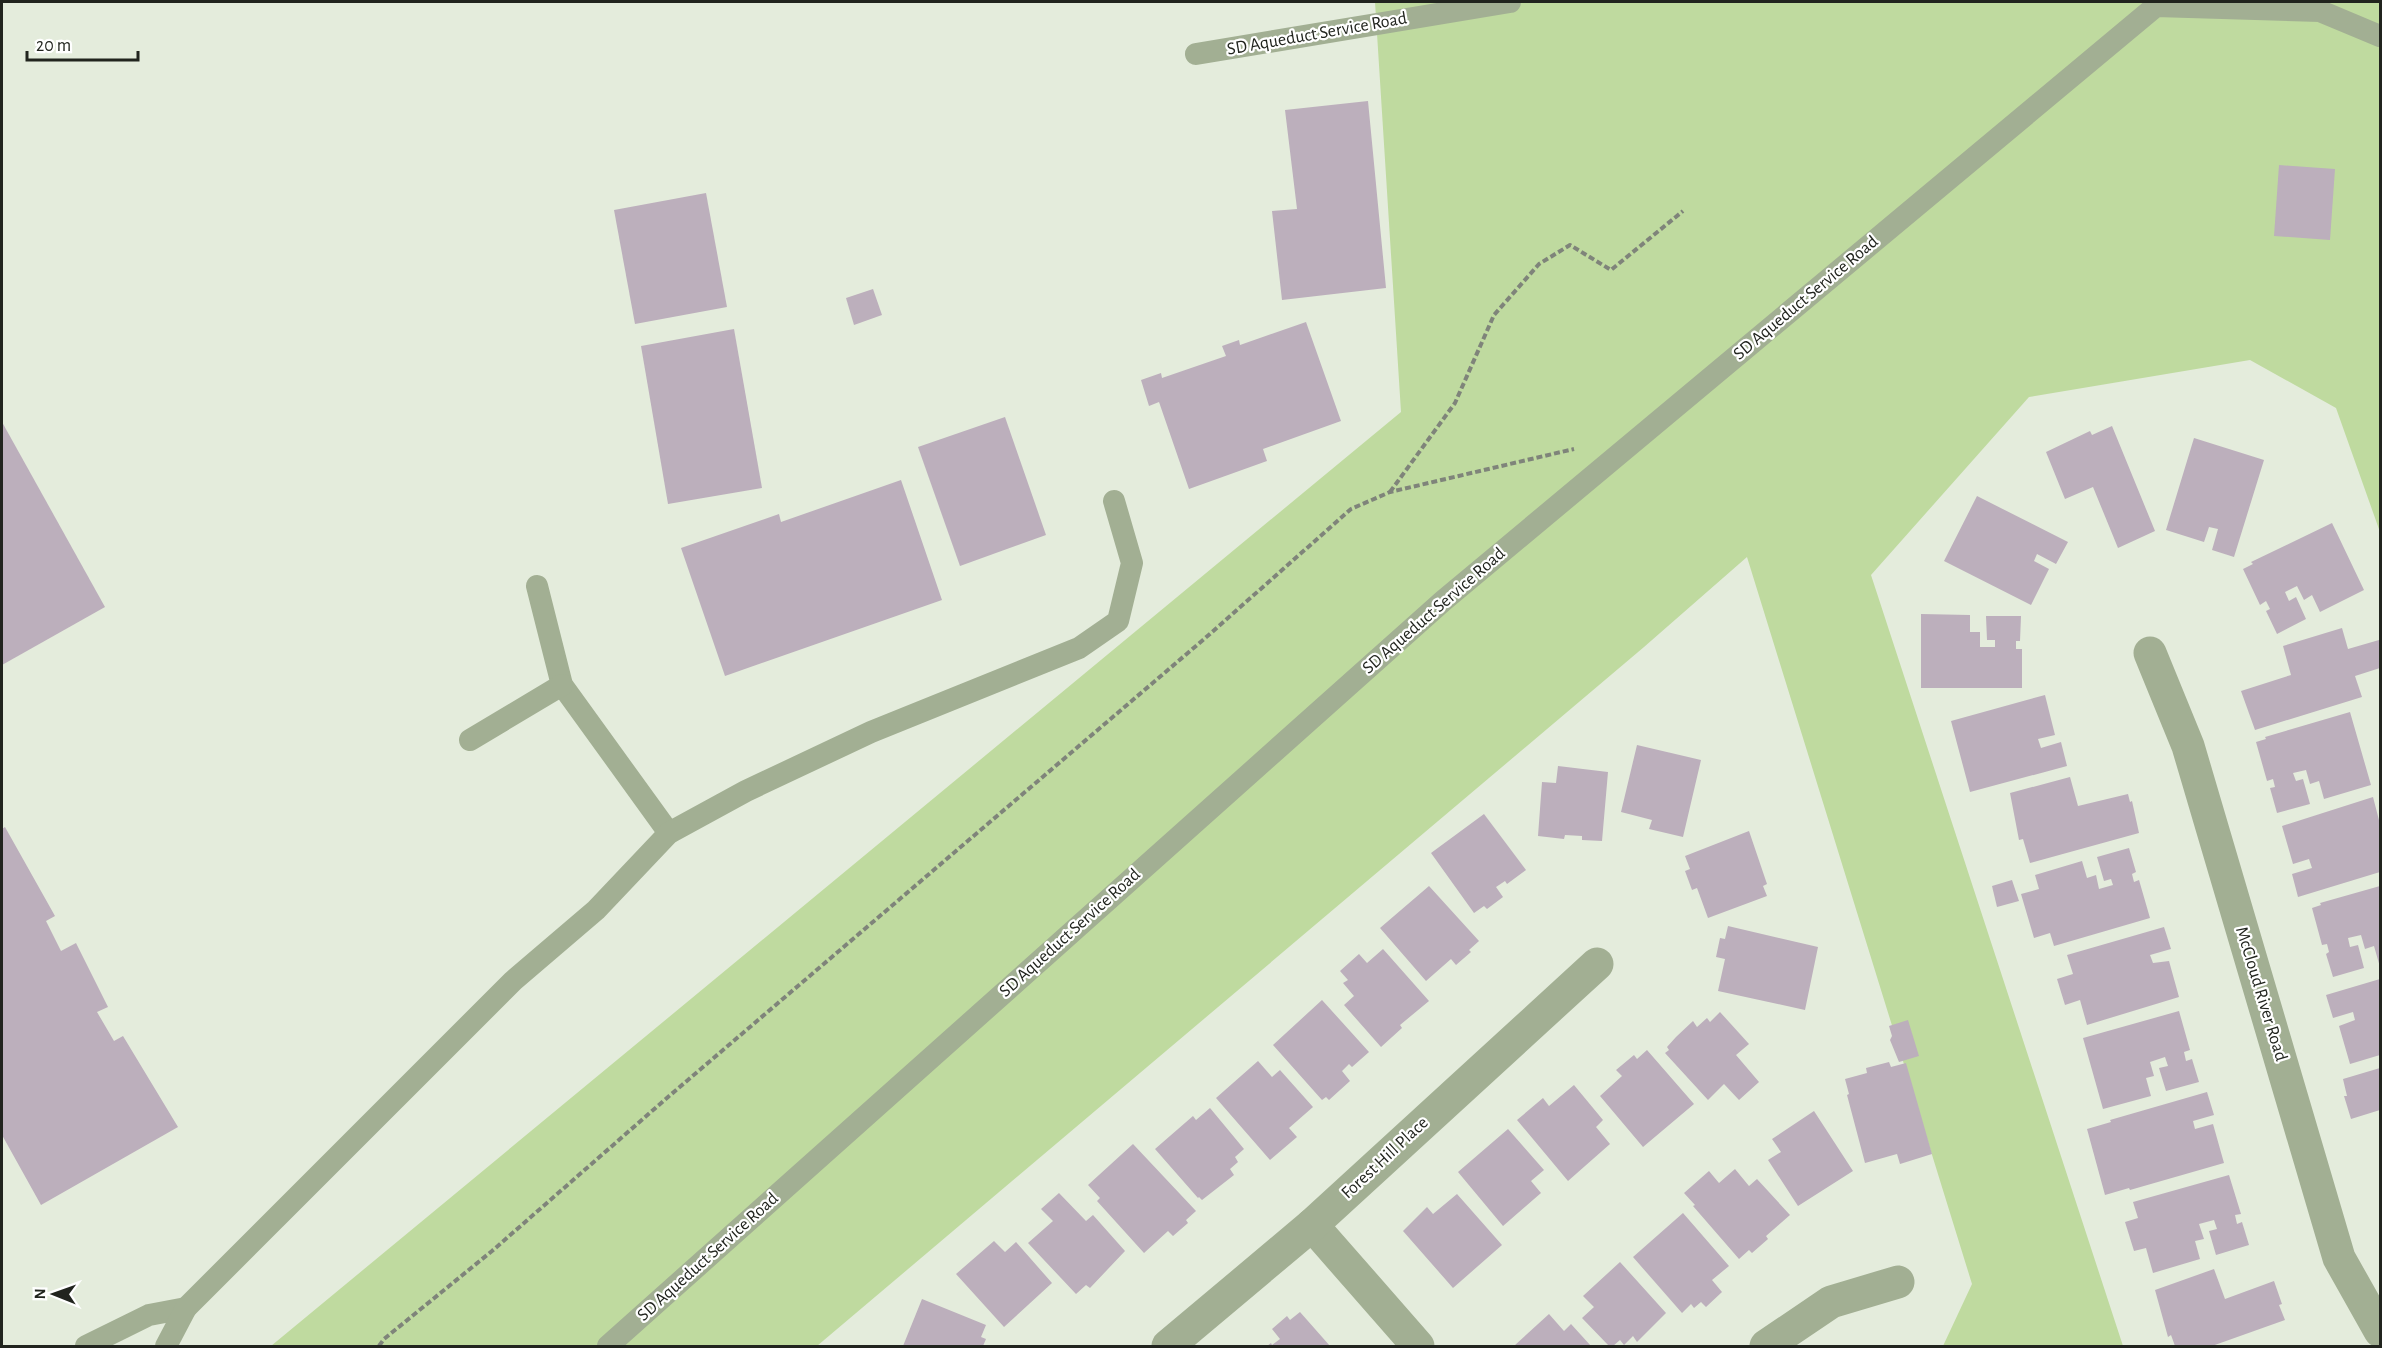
<svg xmlns="http://www.w3.org/2000/svg" width="2382" height="1348" viewBox="0 0 2382 1348" font-family="'Alegreya Sans',sans-serif">
<style>
.green{fill:#bfda9f}
.building{fill:#bcafbc}
.lines{fill:none;stroke-linecap:round;stroke-linejoin:round}
.path{stroke:#7f847a;stroke-width:4;stroke-dasharray:6 3;stroke-linecap:butt}
.service{stroke:#a2af93;stroke-width:22}
.minor{stroke:#a2af93;stroke-width:33}
.labels{text-anchor:middle;dominant-baseline:central;stroke-width:4.5;stroke-linejoin:round;paint-order:stroke}
.street-label{font-size:18px;fill:#21241e;stroke:#fff}
</style>
<rect width="100%" height="100%" fill="#e4ecdc"/>
<path class="green" d="M1375,2h1005v530l-44,-124 -86,-48 -221,37 -158,178 252,771h-180l29,-62 -225,-727 -103,90 -827,699h-546l1130,-934z"/>
<g class="building">
<path d="M1368,101l18,187 -104,12 -10,-89 25,-2 -12,-99z"/>
<path d="M2279,165l56,4 -5,71 -56,-4z"/>
<path d="M706,193l21,114 -92,17 -21,-114z"/>
<path d="M873,289l9,26 -28,10 -8,-27z"/>
<path d="M1306,322l35,99 -78,28 4,12 -78,28 -30,-87 -10,4 -8,-26 20,-7 1,5 64,-22 -4,-10 17,-6 1,5z"/>
<path d="M734,329l28,159 -94,16 -27,-158z"/>
<path d="M1005,417l41,118 -86,31 -42,-119z"/>
<path d="M2,422l103,185 -103,58z"/>
<path d="M2112,426l43,105 -37,17 -25,-61 -28,12 -19,-47 44,-21 2,4z"/>
<path d="M2194,438l70,22 -30,97 -22,-7 6,-21 -9,-2 -5,15 -38,-12z"/>
<path d="M901,480l41,120 -217,76 -44,-128 98,-34 2,8z"/>
<path d="M1977,496l91,46 -12,22 -19,-10 -3,7 15,8 -18,36 -87,-44z"/>
<path d="M2332,523l32,67 -44,22 -8,-17 -8,5 -7,-14 -12,6 4,9 7,-4 10,22 -29,15 -11,-23 4,-2 -4,-8 -6,4 -17,-36 10,-5 -2,-2z"/>
<path d="M1921,614l49,1v17h10v15h15v-7h-8l-1,-24h35l-1,25h-4v8h6v39h-101z"/>
<path d="M2342,628l6,21 31,-9 1,5v23l-25,8 7,21 -107,33 -14,-39 50,-16 -8,-29z"/>
<path d="M2045,695l10,40 -17,4 3,9 20,-6 6,24 -97,26 -19,-71z"/>
<path d="M2350,712l21,73 -47,14 -5,-18 -9,3 -4,-14 -13,3 3,8 7,-2 7,25 -33,9 -7,-25 5,-1 -2,-8 -6,2 -11,-39 10,-3 -1,-2z"/>
<path d="M1637,745l64,15 -18,77 -34,-8 3,-9 -31,-8z"/>
<path d="M1558,766l50,6 -6,69 -20,-1v-4l-17,-1 -1,4 -26,-3 4,-54 14,1z"/>
<path d="M2070,777l8,29 50,-12 2,8 2,-1 7,32 -109,30 -7,-24 -4,1 -9,-47z"/>
<path d="M2373,797l7,27v48l-82,25 -6,-23 20,-6 -3,-9 -16,5 -11,-38z"/>
<path d="M1484,814l42,56 -19,14 -2,-3 -9,6 7,10 -16,12 -3,-3 -10,7 -43,-60z"/>
<path d="M5,827l50,89 -9,5 15,30 15,-8 32,64 -11,5 17,29 9,-5 55,91 -137,78 -39,-70v-306z"/>
<path d="M1749,831l18,53 -4,2 4,10 -59,22 -11,-30 -5,2 -7,-19 5,-2 -5,-13z"/>
<path d="M2129,848l7,24 -4,2 2,8 5,-2 11,38 -96,28 -4,-13 -16,5 -13,-44 18,-5 -4,-14 47,-14 5,17 9,-3 3,14 14,-4 -2,-6 -7,2 -7,-24z"/>
<path d="M2012,880l7,21 -22,6 -5,-21z"/>
<path d="M1429,886l50,55 -10,9 2,2 -15,13 -5,-6 -25,22 -46,-53z"/>
<path d="M2380,886v81l-6,-21 -9,3 -4,-14 -13,3 2,9 8,-2 6,23 -31,9 -7,-23 3,-2 -2,-8 -5,1 -10,-37 9,-3 -1,-2z"/>
<path d="M1728,926l90,21 -13,63 -87,-19 7,-32 -9,-2 4,-19 5,1z"/>
<path d="M2164,927l7,22 -21,6 3,8 16,-2 10,36 -92,28 -7,-25 -15,5 -8,-26 16,-5 -6,-19z"/>
<path d="M1383,949l46,52 -29,24 2,3 -21,19 -37,-42 10,-9 -11,-13 5,-3 -8,-9 19,-17 8,9z"/>
<path d="M2380,979v76l-30,9 -11,-38 16,-6 -2,-8 -20,6 -7,-23z"/>
<path d="M1322,1000l47,52 -17,15 -3,-3 -7,7 8,10 -21,19 -3,-3 -4,3 -49,-55z"/>
<path d="M2179,1011l11,39 -6,2 2,9 6,-2 7,23 -33,9 -7,-23 9,-2 -3,-9 -15,5 4,14 -8,2 5,18 -48,13 -20,-71z"/>
<path d="M1720,1012l29,32 -13,11 23,27 -20,18 -15,-16 -16,16 -43,-47 4,-3 -2,-3 9,-10 17,-16 4,6 10,-9 3,4z"/>
<path d="M1908,1020l11,36 -20,6 -9,-22 2,-4 -3,-10z"/>
<path d="M1647,1050l47,54 -51,43 -43,-51 22,-20 -6,-6 18,-15 3,4z"/>
<path d="M1258,1061l14,16 8,-7 33,37 -24,21 8,9 -27,23 -54,-62z"/>
<path d="M1889,1062l2,5 15,-4 26,91 -32,10 -3,-10 -32,9 -18,-68 2,-1 -4,-15 22,-6 -1,-5z"/>
<path d="M2380,1068v42l-29,9 -7,-23h3l-4,-17z"/>
<path d="M1574,1085l29,35 -7,7 14,17 -42,37 -51,-61 26,-22 6,8z"/>
<path d="M2207,1092l7,23 -21,6 2,8 18,-5 11,39 -94,27 -1,-2 -24,7 -18,-66 24,-7 -1,-2z"/>
<path d="M1210,1108l34,41 -9,8 3,5 -8,7 4,6 -32,25 -3,-3 -1,1 -43,-49 38,-33 3,4z"/>
<path d="M1814,1111l39,60 -55,35 -30,-46 13,-8 -9,-13z"/>
<path d="M1508,1129l36,41 -13,11 10,12 -38,33 -45,-54z"/>
<path d="M1133,1144l63,67 -10,9 2,3 -15,13 -5,-5 -24,22 -47,-52 3,-3 -12,-13z"/>
<path d="M1735,1169l14,17 8,-7 33,36 -24,21 2,3 -16,14 -3,-3 -10,9 -46,-53 2,-1 -11,-12 25,-22 10,12z"/>
<path d="M2229,1175l12,39 -6,1 2,9 5,-2 7,23 -33,10 -7,-24 8,-2 -3,-9 -15,4 5,15 -9,2 5,18 -47,14 -7,-25 -12,3 -9,-29 13,-4 -5,-16z"/>
<path d="M1059,1193l27,28 7,-6 32,36 -35,37 -4,-3 -10,9 -48,-51 25,-22 -12,-12z"/>
<path d="M1457,1194l45,51 -49,43 -50,-57 24,-24 6,7z"/>
<path d="M1683,1213l46,53 -17,14 10,12 -16,15 -5,-5 -7,6 -3,-4 -9,9 -49,-56z"/>
<path d="M994,1241l11,11 11,-10 36,41 -48,44 -48,-53z"/>
<path d="M1620,1262l46,51 -29,29 -4,-6 -9,9 -4,-5 -7,6h-4l-27,-28 12,-11 -11,-11z"/>
<path d="M2214,1269l11,30 49,-18 8,23 -3,1 6,15 -73,26h-37l-4,-11 -3,2 -13,-47z"/>
<path d="M922,1299l64,26 -5,12 5,2 -3,7h-80z"/>
<path d="M1300,1312l30,34h-63l4,-3 1,2 8,-6 -8,-10 15,-13 3,4z"/>
<path d="M1549,1314l15,17 7,-7 20,22h-77z"/>
</g>
<g class="lines">
<g class="path">
<path d="M1390,492l65,-89 39,-88 45,-51 31,-19 41,25 72,-59"/>
<path d="M379,1346l5,-7 108,-88 176,-154 535,-457 148,-131 39,-17 184,-43"/>
</g>
<g class="service">
<path d="M1196,54l314,-52"/>
<path d="M537,586l25,99 107,148"/>
<path d="M470,740l92,-55"/>
<path d="M86,1346l63,-31 37,-7"/>
<path d="M166,1346l20,-38 327,-327 83,-71 73,-77 77,-42 125,-59 208,-84 39,-27 14,-58 -18,-62"/>
<path d="M608,1346l835,-745 713,-595 164,5 60,25"/>
</g>
<g class="minor">
<path d="M2150,653l38,93 151,512 41,73"/>
<path d="M1312,1225l106,121"/>
<path d="M1168,1346l144,-121 285,-261"/>
<path d="M1766,1346l65,-44 67,-20"/>
</g>
</g>
<g class="labels">
<g class="street-label">
<text transform="translate(1317 34) rotate(-10)">SD Aqueduct Service Road</text>
<text transform="translate(1806 298) rotate(-40)">SD Aqueduct Service Road</text>
<text transform="translate(1434 611) rotate(-41)">SD Aqueduct Service Road</text>
<text transform="translate(1070 933) rotate(-42)">SD Aqueduct Service Road</text>
<text transform="translate(2261 994) rotate(73)">McCloud River Road</text>
<text transform="translate(1385 1158) rotate(-43)">Forest Hill Place</text>
<text transform="translate(708 1257) rotate(-42)">SD Aqueduct Service Road</text>
</g>
</g>
<rect width="2382" height="1348" fill="none" stroke="#21241e" stroke-width="6"/>
<g transform="translate(54 1294) rotate(271)" stroke="#ffffff" stroke-width="4.5" paint-order="stroke">
<path d="M0-4.5L10 22L0 15L-10 22Z" fill="#21241e"/>
<text y="-9" font-size="16" font-weight="bold" text-anchor="middle" fill="#21241e">N</text>
</g>
<path d="M27 51v9h111v-9" fill="none" stroke="#21241e" stroke-width="3"/>
<text x="36" y="51" font-size="18" fill="#21241e" stroke="#ffffff" stroke-width="4.5" paint-order="stroke">20 m</text>
</svg>
